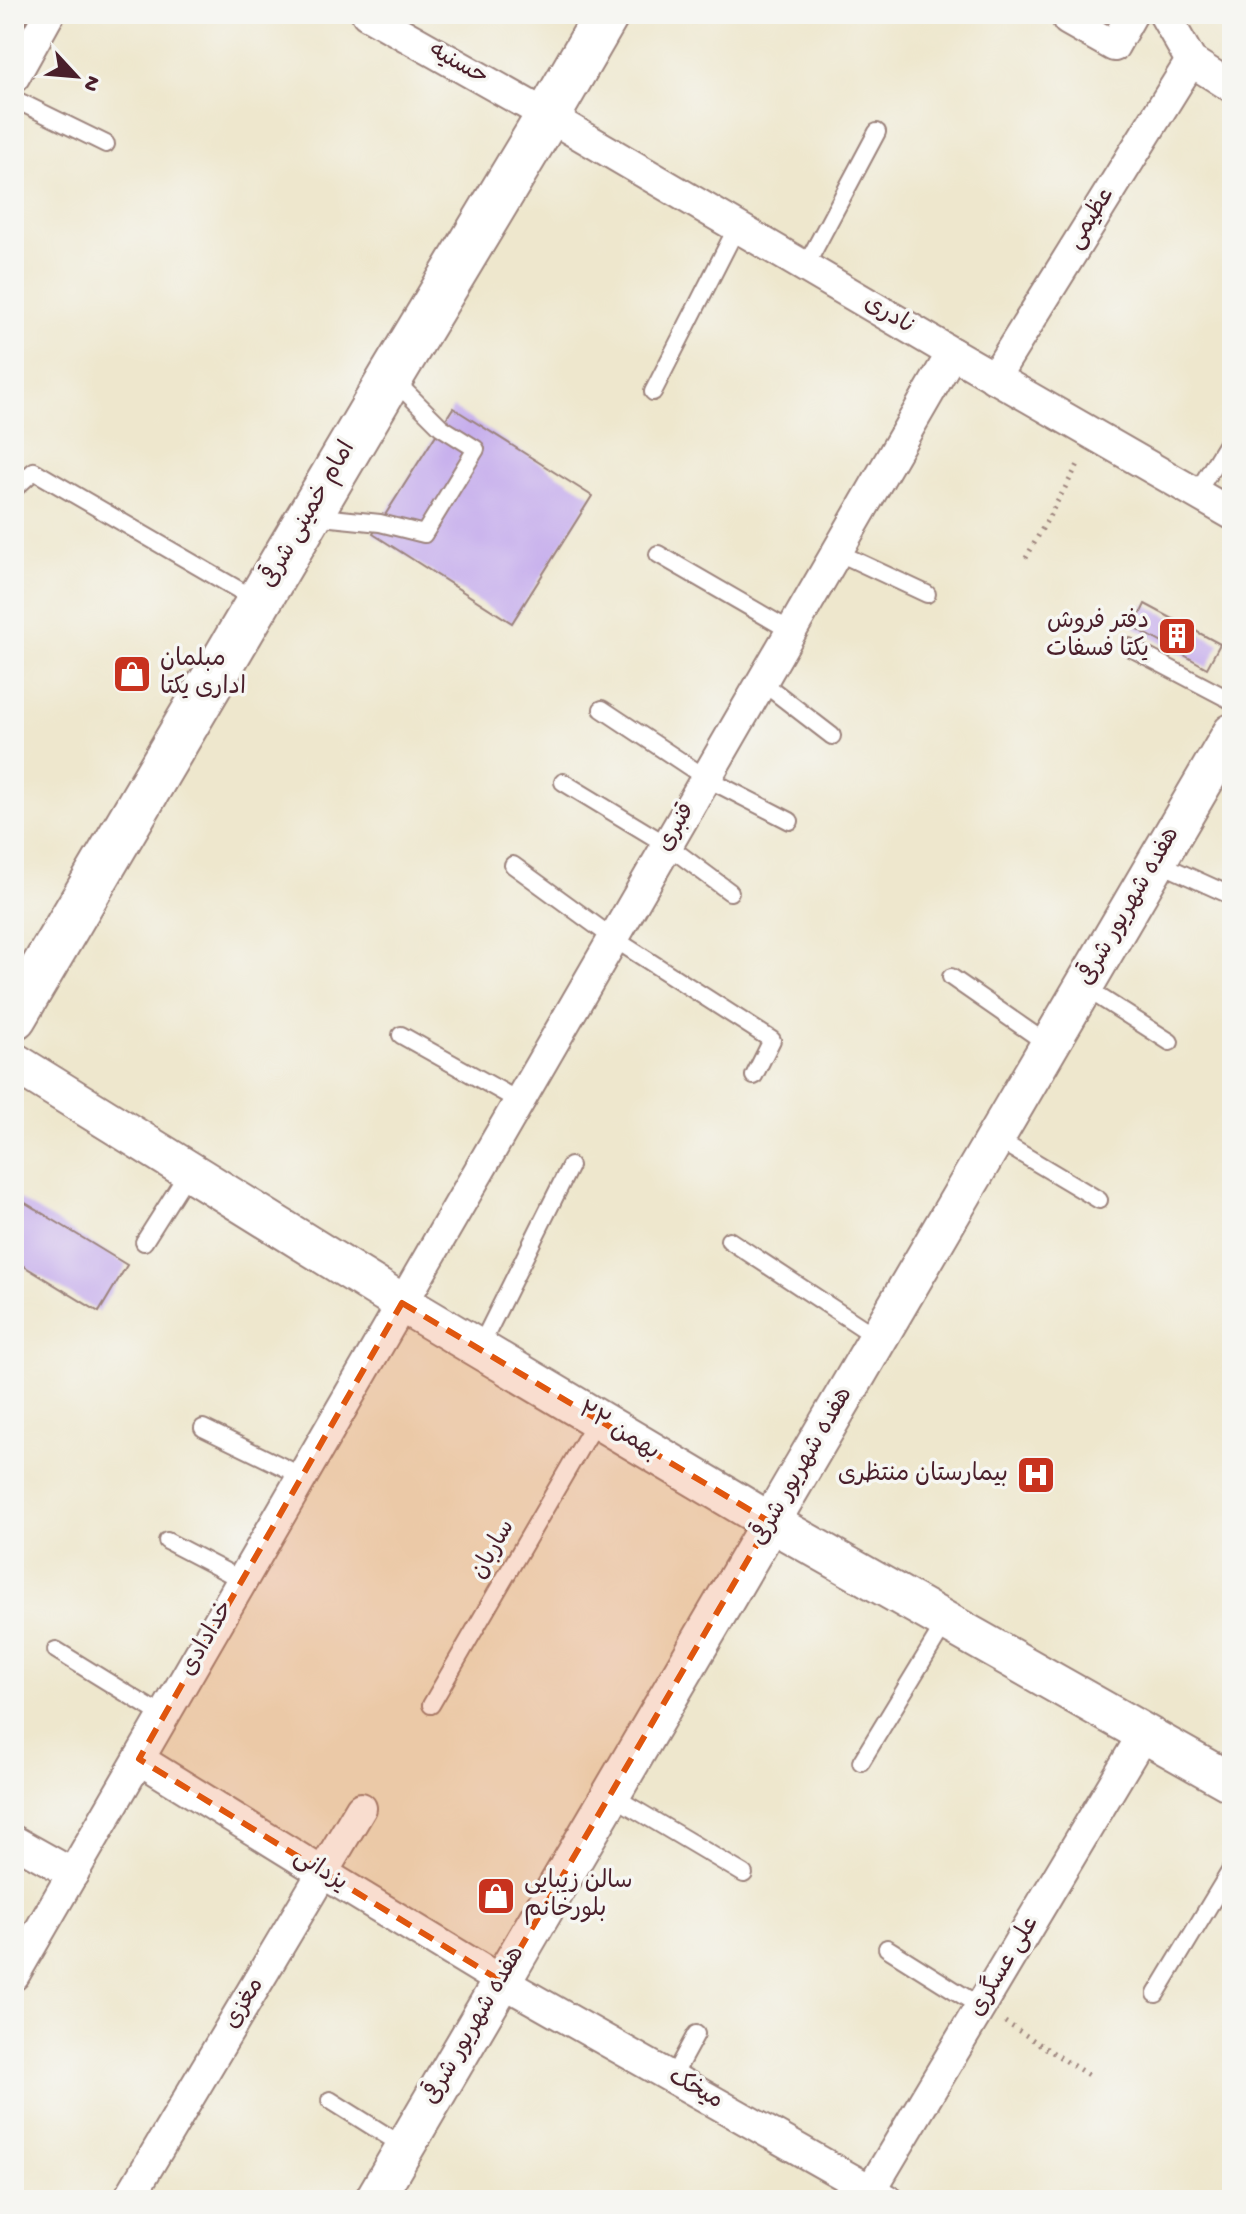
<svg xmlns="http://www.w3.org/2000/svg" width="1246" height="2214" viewBox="0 0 1246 2214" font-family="'Gochi Hand','Playpen Sans Arabic',sans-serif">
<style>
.building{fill:#c2a8ec}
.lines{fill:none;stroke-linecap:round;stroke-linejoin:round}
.service-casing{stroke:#9c837c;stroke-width:20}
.minor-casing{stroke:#9c837c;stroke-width:34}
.tertiary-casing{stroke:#9c837c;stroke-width:42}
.secondary-casing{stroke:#9c837c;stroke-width:48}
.path{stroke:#9c837c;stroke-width:5;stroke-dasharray:2 6;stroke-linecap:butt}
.service{stroke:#fff;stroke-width:16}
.minor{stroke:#fff;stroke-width:30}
.tertiary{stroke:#fff;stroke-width:38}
.secondary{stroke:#fff;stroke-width:44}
.marked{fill:#e0560e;fill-opacity:0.2;stroke:#e0560e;stroke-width:6;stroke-dasharray:16 10;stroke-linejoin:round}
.labels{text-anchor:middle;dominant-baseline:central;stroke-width:7;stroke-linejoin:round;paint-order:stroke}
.street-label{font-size:24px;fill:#4a1f2b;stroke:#f6f6f2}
.poi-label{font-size:24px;fill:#4a1f2b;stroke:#f6f6f2;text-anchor:end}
</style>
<rect width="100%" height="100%" fill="#f6f6f2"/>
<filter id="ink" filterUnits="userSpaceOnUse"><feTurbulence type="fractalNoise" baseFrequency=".0125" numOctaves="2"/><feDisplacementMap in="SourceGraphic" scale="16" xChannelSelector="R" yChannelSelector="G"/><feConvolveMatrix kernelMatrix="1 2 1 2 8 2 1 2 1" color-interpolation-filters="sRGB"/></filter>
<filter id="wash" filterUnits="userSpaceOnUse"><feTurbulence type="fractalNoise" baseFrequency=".006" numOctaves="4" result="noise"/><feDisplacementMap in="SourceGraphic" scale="32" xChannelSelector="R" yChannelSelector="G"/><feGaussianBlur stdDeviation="1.8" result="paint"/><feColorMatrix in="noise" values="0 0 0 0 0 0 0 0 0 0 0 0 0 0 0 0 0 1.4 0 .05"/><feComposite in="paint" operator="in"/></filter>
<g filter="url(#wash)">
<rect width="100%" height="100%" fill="#eee7cd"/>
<g id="blocks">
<g class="building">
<path d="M453,408l139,88 -80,127 -139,-89z"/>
<path d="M1145,604l75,40 -13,24 -73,-41z"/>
<path d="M14,1196l113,69 -28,47 -85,-52z"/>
</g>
</g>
</g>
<g filter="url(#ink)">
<use href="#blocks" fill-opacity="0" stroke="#9c837c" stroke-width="2"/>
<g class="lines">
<defs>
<g id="service">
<path d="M14,99l92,45"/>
<path d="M805,267l72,-135"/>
<path d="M653,392l84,-165"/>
<path d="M14,489l20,-18 224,130"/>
<path d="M1196,494l36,-59"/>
<path d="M312,516l68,7 44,11 52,-85 -35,-22 -49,-49"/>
<path d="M837,552l90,42"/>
<path d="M658,554l133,77"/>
<path d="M1129,647l103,54"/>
<path d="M762,682l70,54"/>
<path d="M602,709l104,69 84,43"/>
<path d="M563,782l104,63 63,47"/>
<path d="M1157,862l75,34"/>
<path d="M513,865l100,73 159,102 -18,36"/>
<path d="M951,977l98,68"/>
<path d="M1084,987l86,55"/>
<path d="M401,1035l118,66"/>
<path d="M995,1138l104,62"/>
<path d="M729,1240l149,98"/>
<path d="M144,1242l45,-71"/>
<path d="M479,1349l91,-183"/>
<path d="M203,1428l99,48"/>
<path d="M167,1541l75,39"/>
<path d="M56,1650l107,66"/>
<path d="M431,1705l166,-286"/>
<path d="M861,1762l85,-140"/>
<path d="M611,1795l133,79"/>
<path d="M887,1948l94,59"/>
<path d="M1156,1994l76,-126"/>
<path d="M672,2078l24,-44"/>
<path d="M330,2100l75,47"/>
</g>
<g id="minor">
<path d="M367,14l181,102 404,237 280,161"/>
<path d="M1164,14l27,47 41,26"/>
<path d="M1068,20l46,26 18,-32"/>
<path d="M14,77l35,-63"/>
<path d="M994,378l197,-317"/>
<path d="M139,1759l184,114 178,108 387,219"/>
<path d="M14,1841l59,33"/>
<path d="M14,1975l938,-1622"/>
<path d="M128,2200l233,-392"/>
<path d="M865,2200l279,-467"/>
</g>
<g id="tertiary">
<path d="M14,1062l388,241 368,219 462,261"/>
<path d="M374,2200l858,-1467"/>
</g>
<path id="secondary" d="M14,1017l377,-640 157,-261 59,-102"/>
</defs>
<use href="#service" class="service-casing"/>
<use href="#minor" class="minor-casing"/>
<use href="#tertiary" class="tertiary-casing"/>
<use href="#secondary" class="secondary-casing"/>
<g class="path">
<path d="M1026,558l54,-97"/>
<path d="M1005,2022l83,53"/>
</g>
<use href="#service" class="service"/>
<use href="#minor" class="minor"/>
<use href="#tertiary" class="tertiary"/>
<use href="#secondary" class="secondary"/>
</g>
</g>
<path class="marked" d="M402,1303l368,219 -269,459 -362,-222z"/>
<defs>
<symbol id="building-square" viewBox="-11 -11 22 22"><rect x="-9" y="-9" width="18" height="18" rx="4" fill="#c8321e" stroke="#f6f6f2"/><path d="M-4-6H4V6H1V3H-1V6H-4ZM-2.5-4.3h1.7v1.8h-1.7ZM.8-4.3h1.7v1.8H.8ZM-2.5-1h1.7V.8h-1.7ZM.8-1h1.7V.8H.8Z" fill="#fff"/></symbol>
<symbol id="shop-square" viewBox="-11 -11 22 22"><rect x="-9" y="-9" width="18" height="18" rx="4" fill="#c8321e" stroke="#f6f6f2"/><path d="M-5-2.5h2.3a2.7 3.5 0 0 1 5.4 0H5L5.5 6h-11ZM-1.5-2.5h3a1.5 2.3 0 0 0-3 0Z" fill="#fff"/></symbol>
<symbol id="hospital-square" viewBox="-11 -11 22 22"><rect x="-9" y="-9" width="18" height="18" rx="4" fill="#c8321e" stroke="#f6f6f2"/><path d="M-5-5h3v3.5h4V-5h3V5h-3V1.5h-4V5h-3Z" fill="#fff"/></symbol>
</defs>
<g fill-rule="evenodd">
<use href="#building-square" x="1155" y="614" width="44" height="44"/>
<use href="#shop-square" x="110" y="652" width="44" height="44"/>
<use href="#hospital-square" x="1014" y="1453" width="44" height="44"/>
<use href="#shop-square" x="474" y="1874" width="44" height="44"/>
</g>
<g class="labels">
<g class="street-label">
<text transform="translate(458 65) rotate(29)">حسنیه</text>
<text transform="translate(1092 219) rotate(-58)">عظیمی</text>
<text transform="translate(889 316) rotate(31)">نادری</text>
<text transform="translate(309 515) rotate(-60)">امام خمینی شرقی</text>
<text transform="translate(677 828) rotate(-60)">قنبری</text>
<text transform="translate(1130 907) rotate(-60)">هفده شهریور شرقی</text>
<text transform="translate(618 1432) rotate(31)">۲۲ بهمن</text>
<text transform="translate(803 1467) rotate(-60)">هفده شهریور شرقی</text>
<text transform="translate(494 1550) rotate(-60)">ساربان</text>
<text transform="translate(208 1639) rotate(-60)">خدادادی</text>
<text transform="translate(320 1871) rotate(32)">یزدانی</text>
<text transform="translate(1005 1967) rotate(-59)">علی عسگری</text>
<text transform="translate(245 2004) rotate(-59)">مغزی</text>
<text transform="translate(475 2026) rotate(-60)">هفده شهریور شرقی</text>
<text transform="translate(695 2090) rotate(29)">میخک</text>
</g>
<g class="poi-label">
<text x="1149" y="622">دفتر فروش<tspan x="1149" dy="28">یکتا فسفات</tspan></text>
<text x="160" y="660" text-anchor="start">مبلمان<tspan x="160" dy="28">اداری یکتا</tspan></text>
<text x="1008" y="1475">بیمارستان منتظری</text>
<text x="524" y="1882" text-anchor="start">سالن زیبایی<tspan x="524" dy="28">بلورخانم</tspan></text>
</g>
</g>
<rect width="1246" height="2214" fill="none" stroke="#f6f6f2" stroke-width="48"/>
<g transform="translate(76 76) rotate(116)" stroke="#f6f6f2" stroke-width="6" paint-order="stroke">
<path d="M0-6L14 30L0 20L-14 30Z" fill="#4a1f2b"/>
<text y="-12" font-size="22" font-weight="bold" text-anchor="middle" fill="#4a1f2b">N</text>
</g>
</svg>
